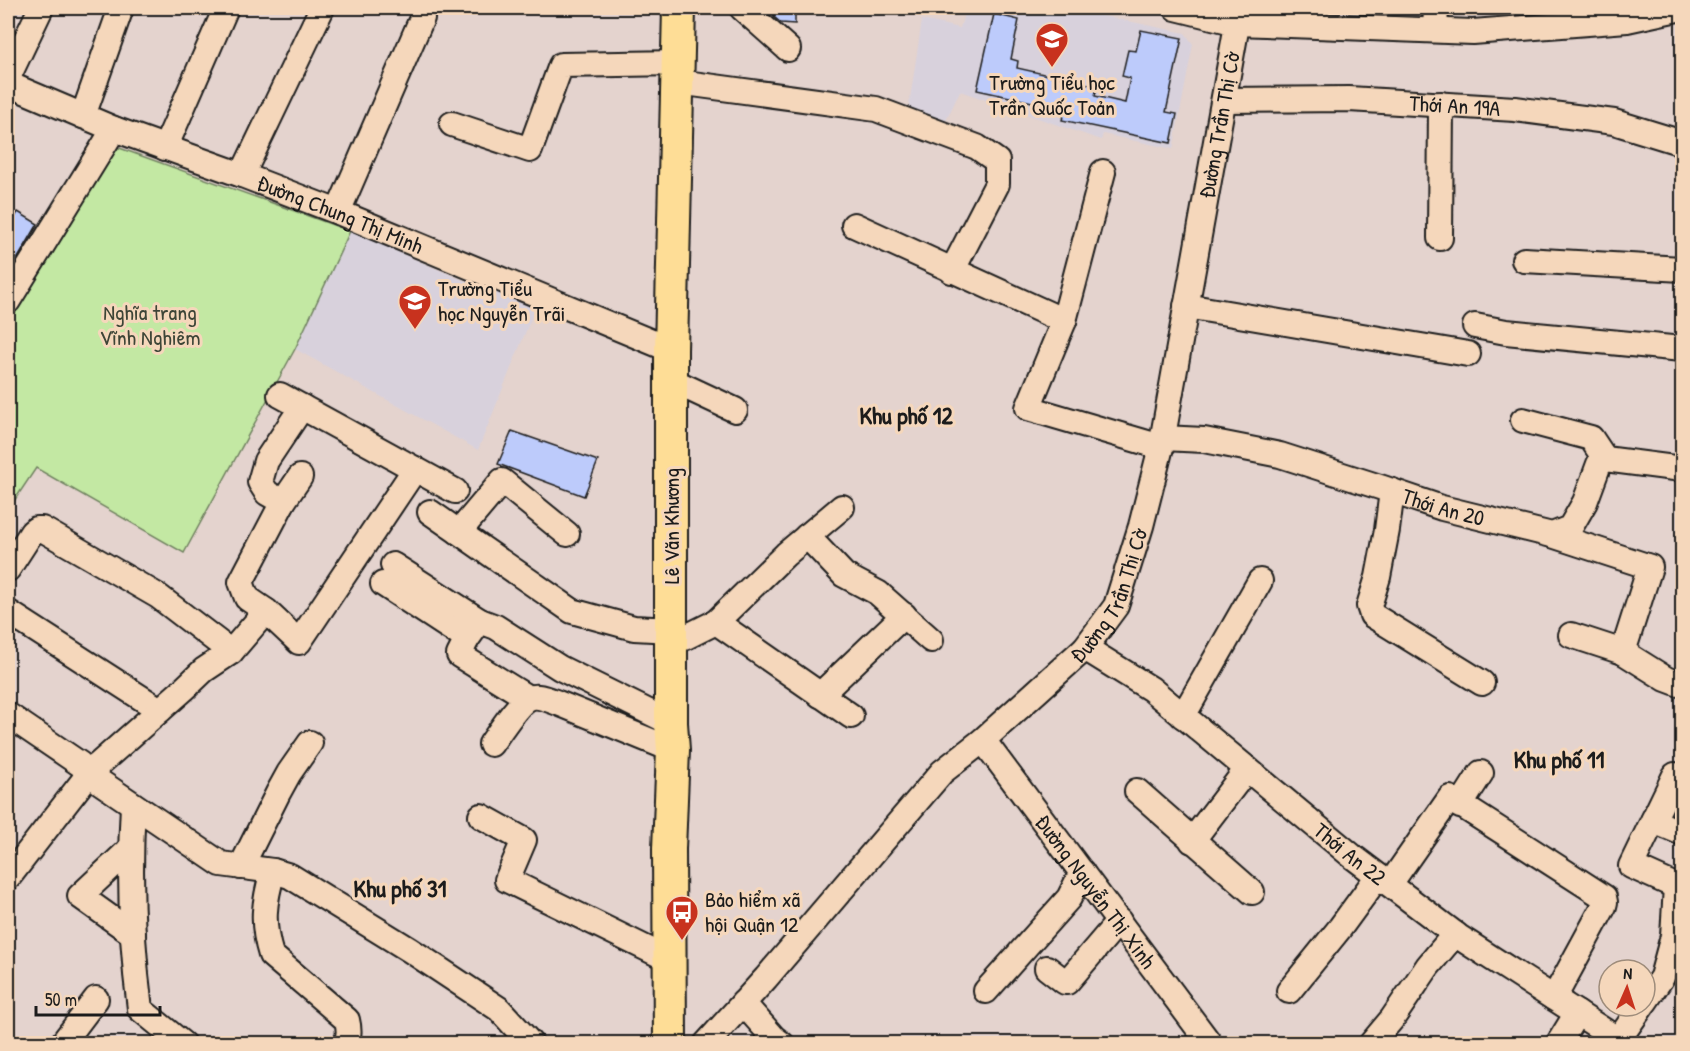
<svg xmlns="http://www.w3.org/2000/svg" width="1690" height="1051" viewBox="0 0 1690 1051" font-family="'Patrick Hand',sans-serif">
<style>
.built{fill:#d8d1dc}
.green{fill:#c3e8a3;stroke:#708260;stroke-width:1.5}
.building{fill:#bdcbfb;stroke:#1c1c1c;stroke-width:1.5}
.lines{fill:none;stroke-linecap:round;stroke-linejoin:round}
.minor-casing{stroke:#1c1c1c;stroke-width:28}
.major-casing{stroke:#1c1c1c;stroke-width:36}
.minor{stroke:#f5d7bb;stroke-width:24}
.major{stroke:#fedd96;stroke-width:32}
.labels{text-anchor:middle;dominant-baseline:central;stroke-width:6;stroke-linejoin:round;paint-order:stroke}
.poi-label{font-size:22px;fill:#1c1c1c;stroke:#f5d7bb;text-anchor:start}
.street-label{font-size:22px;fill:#1c1c1c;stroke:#f5d7bb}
.park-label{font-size:22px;fill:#3d4537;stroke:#f5d7bb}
.neighbourhood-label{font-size:24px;font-weight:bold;fill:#1c1c1c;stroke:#f5d7bb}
</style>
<rect width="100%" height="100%" fill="#e4d3ce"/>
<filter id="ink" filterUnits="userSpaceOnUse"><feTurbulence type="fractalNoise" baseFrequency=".0167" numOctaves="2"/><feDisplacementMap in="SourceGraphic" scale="12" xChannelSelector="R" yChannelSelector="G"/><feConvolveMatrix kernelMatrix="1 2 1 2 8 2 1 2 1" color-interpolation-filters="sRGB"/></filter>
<g filter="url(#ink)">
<g class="built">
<path d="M966,8h100l119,25 8,11 -20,105 -70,-15 -2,6 -141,-49 -17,36 -35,-15 14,-92 38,8z"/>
<path d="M350,231l117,51 14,-2 58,25 -5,6 -56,139 -183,-101z"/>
</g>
<path class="green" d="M100,141l250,90 -55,118 -111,204 -148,-85 -28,42v-220z"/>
<g class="building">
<path d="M774,8h21v16l-14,-1 -7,-6z"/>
<path d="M994,14l25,6 -8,39 7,2 -1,7 80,18 -2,10 30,7 5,-25 -8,-2 6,-26 8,1 5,-21 41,8 -16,74 11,2 -6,29 -109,-23 3,-11 -88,-19z"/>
<path d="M18,212l20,12 -30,51v-45z"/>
<path d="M512,431l86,30 -14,35 -86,-32z"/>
</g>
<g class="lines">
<defs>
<g id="minor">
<path d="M742,8l46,41"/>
<path d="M1176,8l61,15 236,9 154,-12 55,-12"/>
<path d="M1435,30l1,-22"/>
<path d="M8,81l3,-10 30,-63"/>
<path d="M678,82l198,27 101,38 20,14v23l-45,87"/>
<path id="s1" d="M8,84l106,45 128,46 96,37 333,138"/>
<path id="s2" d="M1224,100l125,-1 166,10 99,13 68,21"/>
<path d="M83,116l38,-108"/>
<path d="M452,124l78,26 31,-85 117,-2"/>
<path d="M165,148l61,-140"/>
<path d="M242,175l80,-167"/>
<path d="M338,212l84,-194"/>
<path d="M854,225l210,96 -36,87 133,39"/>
<path d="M1440,238l1,-134"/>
<path d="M1524,260l158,9"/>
<path d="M8,301l106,-172"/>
<path d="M1186,306l282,48"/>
<path d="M1064,321l39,-149"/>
<path d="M1475,326l31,6 176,17"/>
<path d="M671,380l64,30"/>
<path d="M280,395l175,96"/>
<path d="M1523,420l68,18 14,21"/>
<path id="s3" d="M1163,438l41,2 76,15 103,33 59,20 110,27 18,-7 15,-26 14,-38 6,-5 77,10"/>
<path d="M300,477l-17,25 -42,80 6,16 19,13 33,31 116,-173"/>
<path d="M1392,491l-5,39 -9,47 -9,29 3,9 110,68"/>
<path d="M283,502l-16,-9 -7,-11 6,-21 36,-54"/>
<path d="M430,512l142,99 62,17 37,2"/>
<path d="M459,532l43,-51 65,53"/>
<path d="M1552,535l98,32 -27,85 43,27 16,6"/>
<path d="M807,536l37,39 34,18 53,47"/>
<path d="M393,565l87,56"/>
<path d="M8,569l24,-37 4,-3h6l116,67 73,56"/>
<path d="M383,584l84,55 -8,16 69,43"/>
<path d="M8,612l152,98"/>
<path d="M716,622l135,94"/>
<path d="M1571,635l52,17"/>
<path d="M672,638h12l32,-16 70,-68 56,-47"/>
<path d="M467,639l13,-18 16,6 64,41 111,55"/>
<path id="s4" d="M1085,648l66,41 201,167 107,81 166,107"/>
<path d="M820,695l84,-80"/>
<path d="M8,715l72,49 4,4 2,9"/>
<path d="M1183,716l77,-135"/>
<path id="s5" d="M983,740l227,304"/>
<path d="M491,744c8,-11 27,-41 38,-46 9,-4 20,2 29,5l115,47"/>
<path d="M91,771l9,11 121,82 52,7 17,5 120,74 89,59 32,35"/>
<path d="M1682,777l-7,-2 -44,91 51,23"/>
<path d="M1137,791l115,101"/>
<path d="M133,805c-4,68 -2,136 7,204l43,35"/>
<path d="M1460,806l21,-33"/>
<path d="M481,816l43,24 -17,40 163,80"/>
<path d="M1653,821l29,12"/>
<path d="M1192,841l55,-72"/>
<path d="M130,849l-50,47 53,38"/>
<path d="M241,867l37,-74 11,-20 21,-30"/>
<path d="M273,871c-9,31 -12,52 -2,84l76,65c2,8 3,17 -2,24"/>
<path d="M8,878l83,-107 93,-82 20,-19 27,-18 35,-41"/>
<path d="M1390,884l60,-86 154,99 1,5 -1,4 -50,92"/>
<path d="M1047,968l18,14h2l52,-61"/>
<path d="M986,991l83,-93 13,-26"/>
<path d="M1289,991l51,-63 38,-52"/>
<path d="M1645,1002l17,-25 11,-41 3,-50"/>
<path d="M743,1003l31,35 8,6"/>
<path d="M1619,1039l23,-33"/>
<path d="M62,1044l34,-45"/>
<path id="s6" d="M706,1044l60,-66 176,-206 41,-32 102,-92 31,-42 25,-80 20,-79 79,-439"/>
<path d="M1371,1044l21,-25 36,-53 27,-32"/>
<path d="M1558,1044l19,-31"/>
</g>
<path id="major" d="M670,1044l-1,-195 4,-99 -2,-27v-373l8,-342"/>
</defs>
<use href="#minor" class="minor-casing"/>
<use href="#major" class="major-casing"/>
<use href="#minor" class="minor"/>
<use href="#major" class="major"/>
</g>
</g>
<defs>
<symbol id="school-pin" viewBox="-11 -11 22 30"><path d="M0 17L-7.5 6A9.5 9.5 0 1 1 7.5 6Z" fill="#c8321e" stroke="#f5d7bb"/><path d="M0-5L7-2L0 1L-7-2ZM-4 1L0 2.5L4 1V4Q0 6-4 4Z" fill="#fff"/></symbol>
<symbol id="bus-pin" viewBox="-11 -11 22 30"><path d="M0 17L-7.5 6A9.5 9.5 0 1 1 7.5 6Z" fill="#c8321e" stroke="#f5d7bb"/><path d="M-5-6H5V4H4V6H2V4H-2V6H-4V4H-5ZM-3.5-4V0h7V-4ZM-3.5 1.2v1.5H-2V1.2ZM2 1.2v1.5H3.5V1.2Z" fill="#fff"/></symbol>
</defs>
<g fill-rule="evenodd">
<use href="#school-pin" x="1033" y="20" width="38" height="52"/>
<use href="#school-pin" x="396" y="282" width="38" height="52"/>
<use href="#bus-pin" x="663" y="893" width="38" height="52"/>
</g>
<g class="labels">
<g class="poi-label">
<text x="1052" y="82" text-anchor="middle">Trường Tiểu học<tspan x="1052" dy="25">Trần Quốc Toản</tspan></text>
<text x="438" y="288">Trường Tiểu<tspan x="438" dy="25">học Nguyễn Trãi</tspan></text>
<text x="705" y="899">Bảo hiểm xã<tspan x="705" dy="25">hội Quận 12</tspan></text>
</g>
<g class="street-label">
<text stroke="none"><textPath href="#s2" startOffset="231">Thới An 19A</textPath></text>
<text stroke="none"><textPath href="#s6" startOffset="1094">Đường Trần Thị Cờ</textPath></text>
<text stroke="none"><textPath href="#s1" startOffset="357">Đường Chung Thị Minh</textPath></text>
<text stroke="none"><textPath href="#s3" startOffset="290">Thới An 20</textPath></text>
<text transform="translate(671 526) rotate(-90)">Lê Văn Khương</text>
<text stroke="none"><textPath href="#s6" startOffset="608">Đường Trần Thị Cờ</textPath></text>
<text stroke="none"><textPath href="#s4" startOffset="336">Thới An 22</textPath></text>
<text stroke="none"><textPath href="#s5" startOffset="189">Đường Nguyễn Thị Xinh</textPath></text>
</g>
<g class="park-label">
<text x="150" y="312">Nghĩa trang<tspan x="150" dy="25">Vĩnh Nghiêm</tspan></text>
</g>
<g class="neighbourhood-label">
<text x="906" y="415">Khu phố 12</text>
<text x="1559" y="759">Khu phố 11</text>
<text x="400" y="888">Khu phố 31</text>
</g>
</g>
<rect width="1690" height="1051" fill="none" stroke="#f5d7bb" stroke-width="30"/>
<rect x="15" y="15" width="1660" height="1021" fill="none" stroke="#1c1c1c" stroke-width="2" filter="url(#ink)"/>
<g transform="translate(1627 988) rotate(3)"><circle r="28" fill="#f5d7bb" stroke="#9e8c7b" stroke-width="1.5"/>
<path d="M0-4.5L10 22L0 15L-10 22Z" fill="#c8321e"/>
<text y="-9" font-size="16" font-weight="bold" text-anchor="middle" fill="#1c1c1c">N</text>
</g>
<path d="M36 1006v9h124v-9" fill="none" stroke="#1c1c1c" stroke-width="3"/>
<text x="45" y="1006" font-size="18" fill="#1c1c1c" stroke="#f5d7bb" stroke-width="4.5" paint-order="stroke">50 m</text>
</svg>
